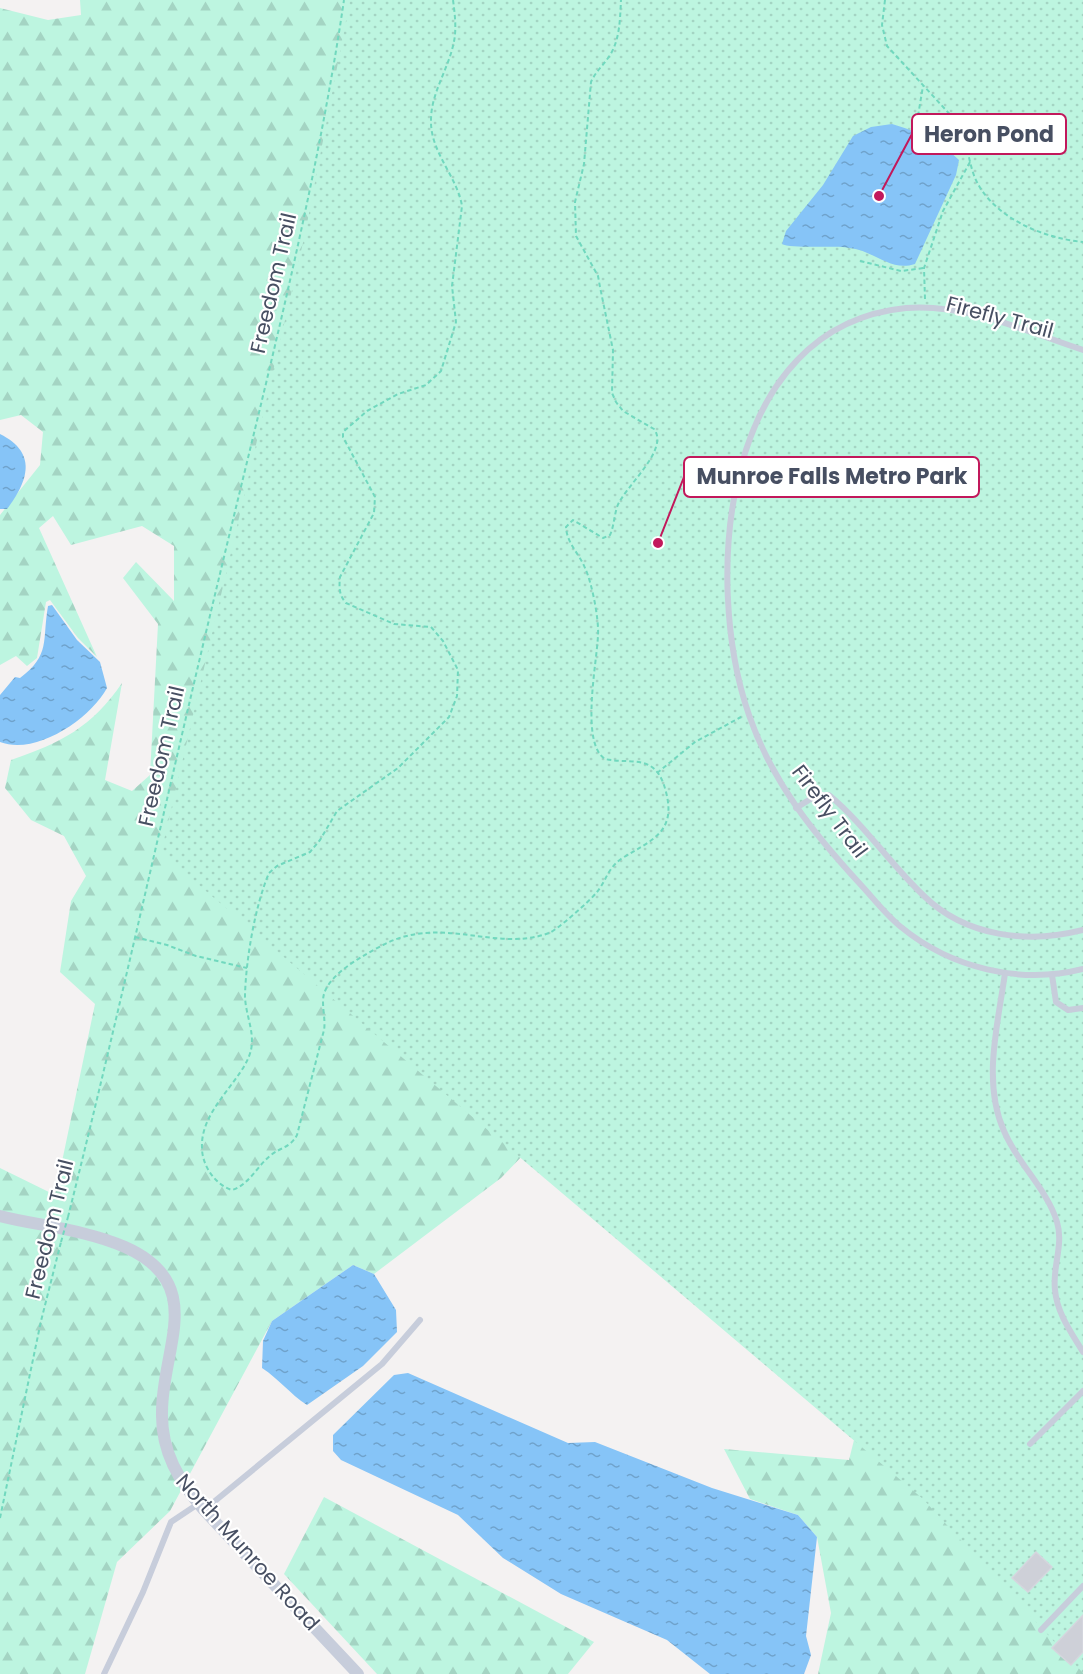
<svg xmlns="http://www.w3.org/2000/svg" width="1083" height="1674" viewBox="0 0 1083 1674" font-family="Poppins,sans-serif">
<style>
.forest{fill:url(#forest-firs)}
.park{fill:url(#park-dots)}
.water{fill:url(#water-ripples)}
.building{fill:#ced0d8;stroke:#d5d6de;stroke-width:1.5}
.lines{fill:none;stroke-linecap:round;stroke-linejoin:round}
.path{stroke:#71d8be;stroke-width:2;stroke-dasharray:4.5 3;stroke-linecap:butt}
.service{stroke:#c7cddb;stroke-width:6}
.minor{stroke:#c7cddb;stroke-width:12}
.path-bridge{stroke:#71d8be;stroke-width:2;stroke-dasharray:4.5 3;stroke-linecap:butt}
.labels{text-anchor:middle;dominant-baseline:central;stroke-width:4.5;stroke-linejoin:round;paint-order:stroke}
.street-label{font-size:21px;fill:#474f62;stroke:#fff}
.leader{fill:none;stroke:#c2185b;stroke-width:2}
.callout-dot{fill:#c2185b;stroke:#fff;stroke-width:2}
.callout{fill:#fff;stroke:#c2185b;stroke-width:2}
.callout-label{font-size:22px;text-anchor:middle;font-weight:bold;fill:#474f62}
</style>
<defs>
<pattern id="forest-firs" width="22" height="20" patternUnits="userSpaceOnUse" patternTransform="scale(1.5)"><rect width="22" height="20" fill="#bdf5e0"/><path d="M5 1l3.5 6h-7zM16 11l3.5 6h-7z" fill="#a4d4c3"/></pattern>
<pattern id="park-dots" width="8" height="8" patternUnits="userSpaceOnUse" patternTransform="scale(1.5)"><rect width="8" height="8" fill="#bdf5e0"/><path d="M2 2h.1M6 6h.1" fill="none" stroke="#a4d4c3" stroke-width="1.8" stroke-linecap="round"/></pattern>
<pattern id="water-ripples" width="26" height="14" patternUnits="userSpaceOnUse" patternTransform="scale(1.5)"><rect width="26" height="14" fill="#86c4f7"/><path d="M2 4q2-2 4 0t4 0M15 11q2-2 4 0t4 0" fill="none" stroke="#6fa2cb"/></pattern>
</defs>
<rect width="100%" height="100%" fill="#f4f2f2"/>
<g class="forest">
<path d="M80,0h1003v1674h-265l13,-61 -14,-76 -19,-22 -48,-16 -26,-50 125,11 5,-20 -250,-369 -103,107 -127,96 -21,-9 -81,56 -102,190 -53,51 -32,112h-85v-506l55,27 40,-191 -35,-32 11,-71 15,-25 -22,-40 -33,-16 -26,-32 6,-28c50,-17 81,-33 111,-77l-17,97 27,11 18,-16 8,-151 -35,-46 13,-16 38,39v-55l-32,-20 -71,19 -18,-29 -14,12 58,129 -19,-19 -28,-38 -4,2 -9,56 -10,8 -11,-10 -16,9v-150l40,-50 3,-33 -22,-17 -21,5v-412l48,12 33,-5z"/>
<path d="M324,1497l270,145 -26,32h-191l-93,-100z"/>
</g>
<path class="park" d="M350,0h733v1673l-160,-174 -762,-646 144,-619z"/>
<g class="water">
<path d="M892,124c26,8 47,16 67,36l-3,15 -41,89c-25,8 -40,-13 -65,-16 -15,-3 -60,1 -68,-4l4,-13 37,-46 30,-49 18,-9z"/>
<path d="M0,434c38,19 28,47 7,75h-7z"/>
<path d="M52,605l25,35 23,22 7,26c-17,31 -71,68 -107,54v-47l15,-18 5,1c31,-23 22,-38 28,-72z"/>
<path d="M353,1265l21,9 22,36 1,22 -34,34 -56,39c-17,-11 -28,-26 -45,-37l1,-27 9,-20z"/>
<path d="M408,1373l160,70 27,-1 117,46 86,27 19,22 -11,99 5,19 -7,19h-94l-43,-34 -106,-46 -58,-36 -45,-43 -117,-55 -8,-9v-16l61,-60z"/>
</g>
<g class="building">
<path d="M1036,1552l16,15 -24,25 -16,-14z"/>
<path d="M1083,1615v37l-12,13 -19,-17z"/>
</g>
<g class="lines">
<g class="path">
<path d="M453,0c2,15 4,31 0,46 -6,25 -22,48 -22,74 -1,32 26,56 31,86l-10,80 4,36 -15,49 -15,14 -28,9 -31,17 -24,21v5l32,60 -1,16 -34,64c-1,11 -1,18 6,26l48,21 37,3 12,14 15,29 -1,26 -8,21 -51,51 -61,43 -17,29 -10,12 -33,14 -8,7c-14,33 -23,86 -24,122 0,19 10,36 6,55 -7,30 -51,59 -49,98 0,17 13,37 30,42 17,-5 25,-24 39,-35 10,-8 19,-7 26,-20l27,-105c2,-11 -3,-26 0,-36 6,-21 40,-39 59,-49 59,-31 112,8 166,-12 8,-3 42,-33 48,-41 9,-11 11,-24 24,-33 28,-18 56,-25 45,-67 -10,-40 -33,-27 -61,-33 -25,-16 -8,-96 -7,-124 1,-16 -6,-52 -13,-67 -6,-15 -18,-24 -19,-41l7,-7 30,18 7,-3c4,-9 4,-18 7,-28 7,-20 53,-57 37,-78l-31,-18 -7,-9 -4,-9 1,-43 -13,-63 -2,-11 -22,-40 -1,-34 9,-38 7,-82c5,-11 11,-15 17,-24 12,-16 12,-39 13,-58"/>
<path d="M885,0l-3,25 5,21 69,75c12,18 11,37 19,57 17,39 67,60 108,64"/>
<path d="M918,116l5,-30"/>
<path d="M860,261l41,10 23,-3"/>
<path d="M925,299l-1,-31 19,-57 27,-49"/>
<path d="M657,773l38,-31 46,-25"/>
<path d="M135,937l32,8 29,11 51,12"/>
<path d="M68,1217c53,-211 99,-423 150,-635 46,-193 97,-386 126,-582"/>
<path d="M0,1518l41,-197 20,-79"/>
</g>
<g class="service">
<path d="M1083,350c-55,-18 -117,-47 -177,-42 -184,18 -204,271 -157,407 23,67 65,119 112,170 13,14 25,30 40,42 50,41 119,58 182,42"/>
<path d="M796,808l21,-13h12c35,29 61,69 95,101 42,41 104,48 159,34"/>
<path d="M1005,973c-7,51 -23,109 -1,158 13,32 43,58 53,91 7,23 -5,45 -2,68 2,23 16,42 28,62"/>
<path d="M1052,975l4,27 12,8 15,-2"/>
<path d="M1030,1444l53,-53"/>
<path d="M204,1510l178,-146 38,-44"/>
<path d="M1041,1630l42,-44"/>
<path d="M104,1674l39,-82 28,-70 27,-18"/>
</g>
<path class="minor" d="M0,1216c41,10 86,14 125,31 83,37 37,100 37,165 -1,40 17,69 42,98l154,164"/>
<path class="path-bridge" d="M61,1242l7,-25"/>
</g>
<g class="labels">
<g class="street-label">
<text transform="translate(273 283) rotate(-77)">Freedom Trail</text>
<text transform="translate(1000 317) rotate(15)">Firefly Trail</text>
<text transform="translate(161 756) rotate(-77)">Freedom Trail</text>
<text transform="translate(830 811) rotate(53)">Firefly Trail</text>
<text transform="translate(49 1229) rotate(-76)">Freedom Trail</text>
<text transform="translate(248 1552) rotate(48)">North Munroe Road</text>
</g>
</g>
<path class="leader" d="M879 196L912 134M658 543L684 477"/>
<g class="callout-dot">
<circle cx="879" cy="196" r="6"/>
<circle cx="658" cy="543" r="6"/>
</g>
<g class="callout">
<rect x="912" y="114" width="154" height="40" rx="6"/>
<rect x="684" y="457" width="295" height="40" rx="6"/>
</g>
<g class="callout-label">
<text x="989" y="142">Heron Pond</text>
<text x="832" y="484">Munroe Falls Metro Park</text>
</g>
</svg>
